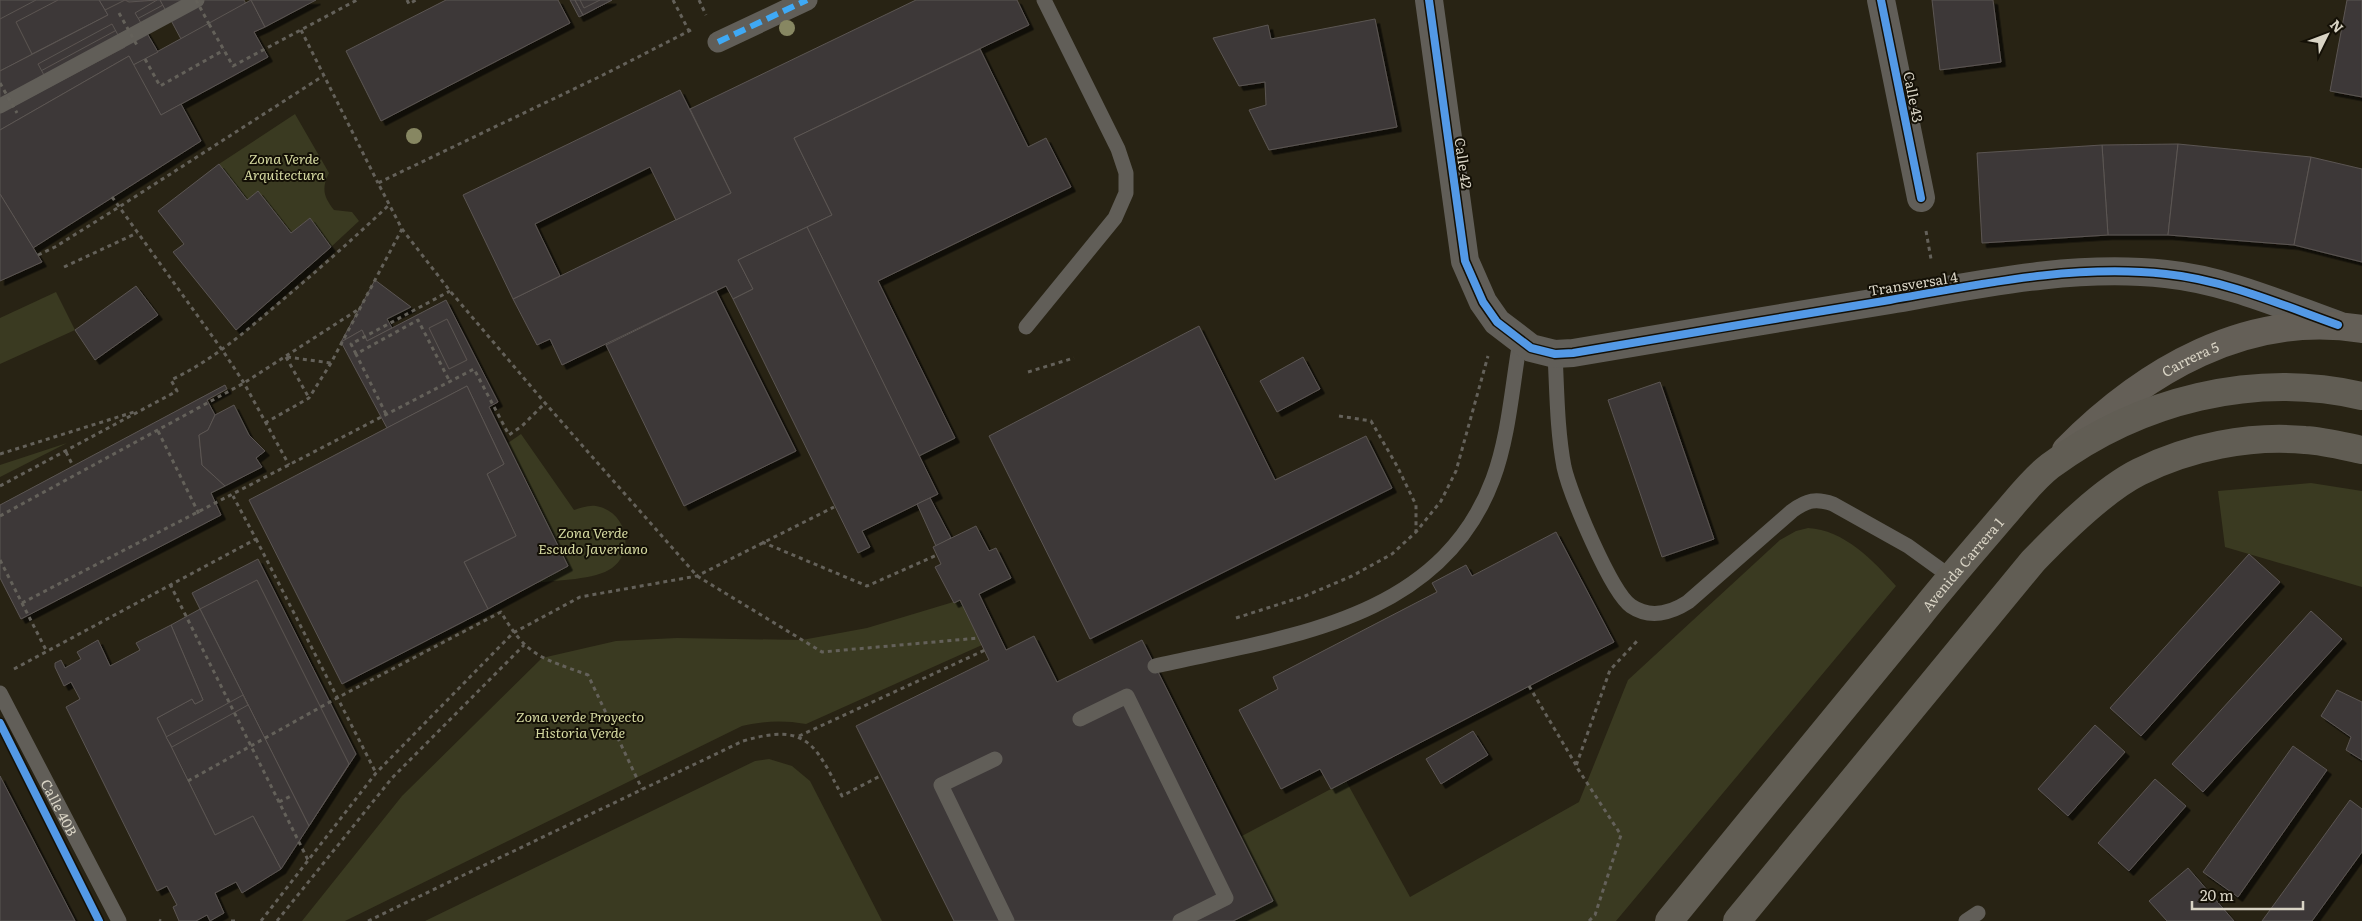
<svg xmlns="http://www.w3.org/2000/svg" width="2362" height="921" viewBox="0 0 2362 921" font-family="Literata,serif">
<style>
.green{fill:#3a3a21}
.building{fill:#3e3937;stroke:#5b5553;filter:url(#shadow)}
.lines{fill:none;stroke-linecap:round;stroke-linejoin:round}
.path{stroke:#64615a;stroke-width:3;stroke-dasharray:4 4;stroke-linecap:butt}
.service{stroke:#615e58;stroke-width:15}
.pedestrian{stroke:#615e58;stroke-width:21}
.minor{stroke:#615e58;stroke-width:28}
.secondary{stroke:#645f57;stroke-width:28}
.primary{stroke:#615d54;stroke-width:28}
.path-bridge{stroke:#64615a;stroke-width:3;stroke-dasharray:4 4;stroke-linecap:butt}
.quiet{stroke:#3fa9f5;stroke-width:6;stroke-dasharray:12 6;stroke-linecap:butt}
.cycleway-casing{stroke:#141006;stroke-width:11}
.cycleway{stroke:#5399e6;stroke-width:8}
.tree{fill:#878762}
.labels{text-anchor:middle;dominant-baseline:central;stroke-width:4;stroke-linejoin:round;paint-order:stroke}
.street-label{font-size:14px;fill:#d9d4c5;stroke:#141006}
.park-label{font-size:14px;font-style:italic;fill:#d5d9a1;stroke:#141006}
</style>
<defs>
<filter id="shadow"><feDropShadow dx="4.5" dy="4.5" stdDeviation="0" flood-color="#0009"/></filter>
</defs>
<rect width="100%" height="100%" fill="#282314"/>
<g class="green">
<path d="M295,114l34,59c-8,16 -5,24 5,37l18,2 7,9 -28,26 -21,-29 -19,15 -33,-41 -11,8 -28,-36z"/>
<path d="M56,292l19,38 -75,34v-46z"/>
<path d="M521,434l53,76c7,-2 14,-5 22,-4 30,5 40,44 16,62 -16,12 -56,12 -76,15l32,-17 -60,-123z"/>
<path d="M67,443l-67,34v-12z"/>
<path d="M2311,483l51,8v96l-137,-40 -7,-56z"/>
<path d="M1808,528c36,2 65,32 88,58l-280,335h-383l39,-20 -32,-64 106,-56 64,116 169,-95 49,-122 152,-140 16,-9z"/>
<path d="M960,600l22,45 -176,79c-23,-4 -42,-3 -64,2l-397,195h-43l100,-125 140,-138 74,-17 61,-3 125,2 65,-12z"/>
<path d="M769,759l23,7 18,15 72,140h-457l330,-160z"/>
</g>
<g class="building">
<path d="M0,0h188l-188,101z"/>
<path d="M0,0h160l3,5 -163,88z"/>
<path d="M36,0h63l9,15 -108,56v-52z"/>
<path d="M58,0h41l9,15 -76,39 -16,-32z"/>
<path d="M125,0l4,2 28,-2 -22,13 6,10 -23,12 -6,-11 -74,40 12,22 -50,27v-42l108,-56 -3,-5z"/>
<path d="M160,0h84l2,4 -65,35z"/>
<path d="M251,0l14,27 -11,5 14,25 -107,58 -28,-50z"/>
<path d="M251,0h65l-51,27z"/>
<path d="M446,0h112l12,23 -189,98 -35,-70z"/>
<path d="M570,0h5l8,15 -4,2z"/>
<path d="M575,0h37l-29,15z"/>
<path d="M575,0h37l-29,15z"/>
<path d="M580,0h20l-16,8z"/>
<path d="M916,0h101l12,25 -235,113 38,77 -94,45 15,29 -20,10 -7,-13 -164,79 -12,-26 -13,6 -24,-46 218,-106 -41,-84z"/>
<path d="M1932,0h61l8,62 -61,8z"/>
<path d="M2347,0h15v97l-32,-6z"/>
<path d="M1375,19l22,108 -128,23 -20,-40 17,-5 -1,-23 -26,4 -26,-48 55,-13 3,14z"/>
<path d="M141,23l17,29 -25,13 -4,-9 -129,74v-17l125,-66 -7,-12z"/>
<path d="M980,49l48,98 18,-9 25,49 -193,94 77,157 -36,18 -112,-229 25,-12 -38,-77z"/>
<path d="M129,56l32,59 20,-11 20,37 -168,107 -33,-54v-64z"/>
<path d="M680,90l51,103 -55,27 -26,-53 -115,57 25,52 -47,23 -50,-104z"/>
<path d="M2178,144l-10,91h-60l-6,-90z"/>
<path d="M2178,144l133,13 -17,88 -126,-10z"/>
<path d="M2102,145l6,90 -126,8 -5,-90z"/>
<path d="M2311,157l51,12v93l-68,-17z"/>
<path d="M219,164l28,36 11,-9 33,42 19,-15 21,29 -95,83 -63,-78 11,-8 -26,-33z"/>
<path d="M0,194l42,68 -42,19z"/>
<path d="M807,227l131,267 -76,37 8,16 -12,6 -125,-254 20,-10 -15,-29z"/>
<path d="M375,280l36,27 -24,12 5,9 -25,13 -5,-11 -21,12z"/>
<path d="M136,286l22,29 -63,45 -20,-30z"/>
<path d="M716,291l80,160 -112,55 -78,-161z"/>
<path d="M446,300l52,102 -9,5 79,159 -80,43 -24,-47 52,-26 -29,-62 17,-10 -37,-78 -80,42 -46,-86 21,-12 5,11z"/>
<path d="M447,319l20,41 -18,9 -20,-41z"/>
<path d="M1199,326l76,154 91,-44 26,52 -302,151 -101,-203z"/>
<path d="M1303,357l17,32 -43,23 -17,-31z"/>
<path d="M1660,382l54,157 -52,18 -54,-157z"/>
<path d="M225,385l2,4 -20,11 8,15 -7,15 -9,5 3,30 23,21 -14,7 10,22 -200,104 -21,-41v-73z"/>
<path d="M467,386l37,78 -17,10 29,62 -52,26 24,47 -146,75 -93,-184z"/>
<path d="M234,405l15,30 16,16 -9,7 6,9 -37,19 -23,-21 -3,-30 9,-5 7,-15z"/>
<path d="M930,498l21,40 -15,8 -19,-42z"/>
<path d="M976,526l13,25 7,-3 15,30 -32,16 27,56 28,-14 23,46 85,-42 131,261 -40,20h-279l-98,-195 133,-66 -29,-60 -6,3 -19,-36 6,-3 -8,-17z"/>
<path d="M1556,532l58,110 -283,147 -11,-20 -39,20 -42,-79 39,-21 -5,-12 164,-85 -5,-9 34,-18 6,11z"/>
<path d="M2249,554l31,28 -139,154 -31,-28z"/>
<path d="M258,559l98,195 -47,72 -117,-233z"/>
<path d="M257,580l92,184 -40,62 -109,-217z"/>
<path d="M200,609l109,217 -28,43 -28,-53 -38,19 -58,-117 35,-19 3,5 8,-4 -32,-75z"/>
<path d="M2311,611l31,28 -139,153 -31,-28z"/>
<path d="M171,625l32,75 -8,4 -3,-5 -35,19 58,117 38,-19 28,53 -39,24 -6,-11 -21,11 9,20 -14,8 -3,-6 -11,6h-17l-6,-14 4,-2 -10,-19 -10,5 -91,-184 14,-8 -9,-17 -7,4 -9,-19v-4l6,-3 4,8 16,-9 -4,-7 21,-12 12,26 30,-16 -4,-7z"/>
<path d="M2337,690l25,12v58l-16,-10 5,-13 -30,-21z"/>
<path d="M243,695l5,10 -76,42 -6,-10z"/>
<path d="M2095,725l30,27 -57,64 -30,-27z"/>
<path d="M1473,731l15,24 -47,29 -15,-25z"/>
<path d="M2293,746l34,24 -89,127 -35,-25z"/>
<path d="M0,776l75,145h-75z"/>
<path d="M2155,779l31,27 -57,65 -31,-28z"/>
<path d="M2350,800l12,9v43l-50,69h-50z"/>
<path d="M2188,868l46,53h-67l-18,-20z"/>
</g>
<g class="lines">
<g class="path">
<path d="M407,0l2,4 7,-4"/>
<path d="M673,0l16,31"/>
<path d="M699,0l7,15"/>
<path d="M209,24l24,42 124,-66"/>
<path d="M301,30l77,153"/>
<path d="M691,30l-90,46 -223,107 24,46 48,62 95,112 152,173 125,76 157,-14"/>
<path d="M145,59l15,27 64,-36"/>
<path d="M112,197l111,154 21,32 45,82"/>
<path d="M1926,231l5,28"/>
<path d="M38,255l17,-8 64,-40 204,-131"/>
<path d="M64,267l73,-34"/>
<path d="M356,354l-5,-10 99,-53"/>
<path d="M286,357l23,41"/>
<path d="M287,357l44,6"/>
<path d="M1028,372l46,-14"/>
<path d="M386,414l-30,-60 62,-34 32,62"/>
<path d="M1339,416l32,5 26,45 19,39v27"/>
<path d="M265,423l44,-25 22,-35 71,-134"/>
<path d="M158,431l41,83"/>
<path d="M66,452l7,14"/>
<path d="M0,454l134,-42"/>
<path d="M0,486l177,-95 -6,-11c42,-20 74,-48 109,-78 37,-31 73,-63 109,-97"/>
<path d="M0,516l244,-133 115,-74"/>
<path d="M256,539l120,234"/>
<path d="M762,542l105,44 70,-31"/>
<path d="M0,560l47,92"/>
<path d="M170,584l138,276"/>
<path d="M22,603l452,-234 35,66 13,-9 23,-23"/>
<path d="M1236,618l69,-22 47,-20 40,-22 24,-22 25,-31 15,-30 32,-115"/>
<path d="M14,669l242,-130 -23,-43"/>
<path d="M1529,686l47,79"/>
<path d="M799,736l186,-86"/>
<path d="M188,781l149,-83 164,-86c26,45 41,46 87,63l54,114"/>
<path d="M279,802l14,-7"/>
<path d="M159,920l2,1"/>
<path d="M231,921h7"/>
<path d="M261,921l115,-148 137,-140 67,-36 117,-21 137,-69"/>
<path d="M277,921l115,-143 132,-133"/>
<path d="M368,921l375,-180c64,-19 72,3 99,55l38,-20"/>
<path d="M1589,921l6,-6 26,-80 -45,-69 34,-96 29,-31"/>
</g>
<g class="service">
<path d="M0,106l197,-106"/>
<path d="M1026,327l89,-109 11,-25v-20l-8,-24 -74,-149"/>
<path d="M1555,354c2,38 2,76 9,113 6,27 47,125 67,139 19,13 40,7 57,-4l104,-91c15,-11 24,-13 41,-7l75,42 43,31"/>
<path d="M1155,666c128,-29 285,-44 338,-187 16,-43 19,-93 27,-138"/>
<path id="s1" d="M0,693l119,228"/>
<path d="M1080,719l47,-23 99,202 -46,23"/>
<path d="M995,759l-54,26 66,136"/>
<path d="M1966,921l12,-8"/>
</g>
<path class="pedestrian" d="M718,42l89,-42"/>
<g class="minor">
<path d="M1429,0l36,261 18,41 14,20 34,26 24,6 18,-1c106,-18 211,-36 317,-53 91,-16 184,-36 276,-26 59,6 116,31 172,51"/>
<path d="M1881,0l40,198"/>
</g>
<path class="secondary" id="s2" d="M2066,450c78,-79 181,-140 296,-121"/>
<g class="primary">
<path id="s3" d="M1669,921c83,-102 167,-204 250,-305 27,-34 56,-67 84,-100 14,-16 30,-37 47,-50 89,-66 204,-95 312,-70"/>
<path d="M1737,921l296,-360c28,-29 70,-71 106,-89 50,-25 110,-37 166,-32 19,1 38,6 57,10"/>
</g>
<g class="path-bridge">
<path d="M196,0l13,24"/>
<path d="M119,13l19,34"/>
<path d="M0,83l17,30"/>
</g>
<path class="quiet" d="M718,42l89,-42"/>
<defs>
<g id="cycleway">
<path d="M1429,0l36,261 18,41 14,20 34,26 24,6 18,-1c106,-18 211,-36 317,-53 91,-16 184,-36 276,-26 59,6 116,31 172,51"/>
<path d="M1881,0l40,198"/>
<path d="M0,723l99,198"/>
</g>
</defs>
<use href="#cycleway" class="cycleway-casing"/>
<use href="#cycleway" class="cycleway"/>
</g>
<g class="tree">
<circle cx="787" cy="28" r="8"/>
<circle cx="414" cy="136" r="8"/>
</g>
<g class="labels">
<g class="street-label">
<text transform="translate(1914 97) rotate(79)">Calle 43</text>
<text transform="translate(1464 163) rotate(82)">Calle 42</text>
<text transform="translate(1913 283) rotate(-9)">Transversal 4</text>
<text stroke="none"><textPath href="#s2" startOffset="155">Carrera 5</textPath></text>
<text stroke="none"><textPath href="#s3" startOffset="462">Avenida Carrera 1</textPath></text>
<text stroke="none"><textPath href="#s1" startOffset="129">Calle 40B</textPath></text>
</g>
<g class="park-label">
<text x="284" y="158">Zona Verde<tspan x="284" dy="16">Arquitectura</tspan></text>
<text x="593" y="532">Zona Verde<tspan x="593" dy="16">Escudo Javeriano</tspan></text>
<text x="580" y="716">Zona verde Proyecto<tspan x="580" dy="16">Historia Verde</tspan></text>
</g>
</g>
<g transform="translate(2327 35) rotate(48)" stroke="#141006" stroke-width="4" paint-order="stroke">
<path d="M0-4L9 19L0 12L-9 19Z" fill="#d9d4c5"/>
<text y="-8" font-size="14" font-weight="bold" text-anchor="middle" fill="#d9d4c5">N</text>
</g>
<path d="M2192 901v8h111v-8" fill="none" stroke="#d9d4c5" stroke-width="2.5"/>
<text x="2200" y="901" font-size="15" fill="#d9d4c5" stroke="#141006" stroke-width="4" paint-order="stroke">20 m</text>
</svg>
